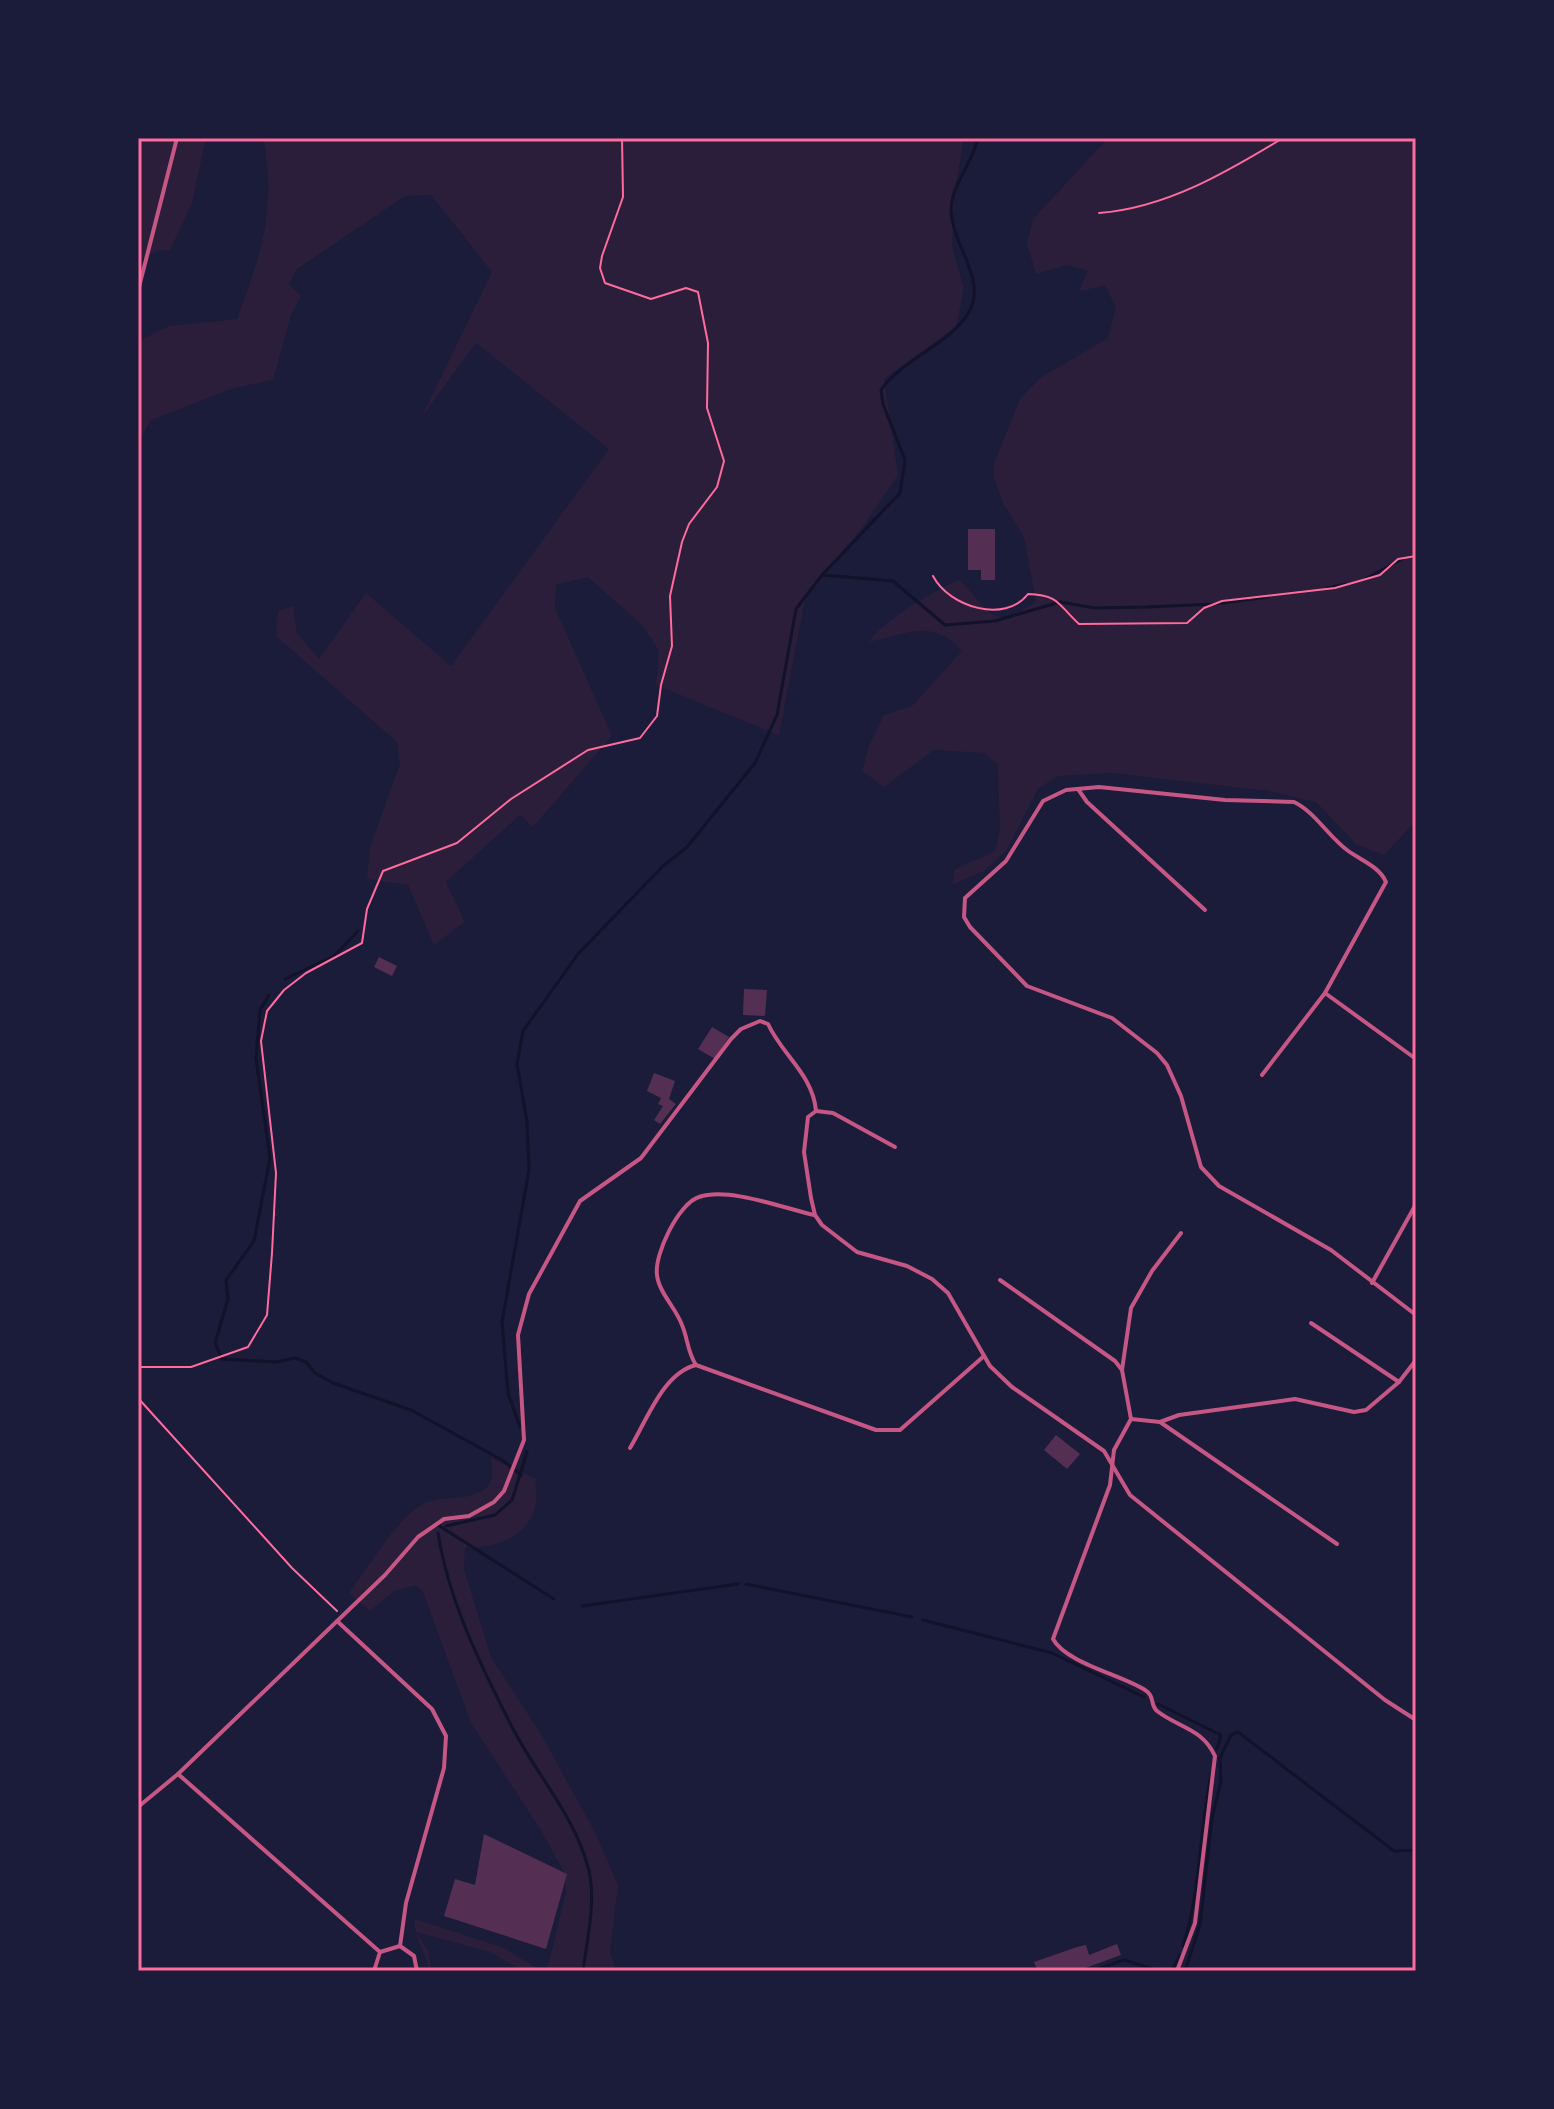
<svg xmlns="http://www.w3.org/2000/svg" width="1554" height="2109" viewBox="0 0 1554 2109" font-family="Bitter,serif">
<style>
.green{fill:#2a1e3b}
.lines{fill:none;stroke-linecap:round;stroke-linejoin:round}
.stream{stroke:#12122b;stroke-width:3}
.building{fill:#542f53}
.path{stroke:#ff6b9d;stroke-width:2}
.minor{stroke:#c65784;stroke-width:4}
.neatline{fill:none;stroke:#ff6b9d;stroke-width:3}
</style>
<rect width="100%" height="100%" fill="#1b1b3a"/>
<g class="green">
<path d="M138,138h68l-14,65 -22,47h-10l-22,10z"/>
<path d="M263,138h701l-10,57 -2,51 12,43 -8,38 -72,52 14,96 -38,56 -54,63 -27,141 -123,-50 3,-34 -16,-25 -55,-49 -32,8 -1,23 57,128 -79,91 -13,-12 -74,67 19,40 -31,23 -26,-60 -41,-6 3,-32 30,-83 -3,-22 -121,-106 2,-25 15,-5 4,27 22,26 47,-66 85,73 158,-217 -133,-106 -55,75 71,-146 -61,-77 -26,1 -108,73 -8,15 12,12 -10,19 -18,65 -39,8 -83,32 -13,23v-102l31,-15 68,-7c24,-64 40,-112 26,-181z"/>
<path d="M1108,138h308v683l-32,34 -28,-11 -40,-42 -48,-11 -156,-18 -54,3 -20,13 -32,62 -22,20 -31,13 1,-14 41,-19 5,-21 -2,-65 -14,-12 -50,-3 -50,37 -22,-16 7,-25 15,-31 28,-9 50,-55c-28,-33 -55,-17 -93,-9 11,-19 70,-55 91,-62l29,33 18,6 29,-17 -12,-65 -21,-34 -9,-25v-15l26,-64 20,-21 68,-40 8,-31 -11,-21 -26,5 9,-20 -21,-6 -31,9 -9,-30 6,-25z"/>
<path d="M491,1458l45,21c-1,9 2,24 -2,32 -10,29 -43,38 -69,36l-1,22 27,88 50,77 54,98 23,53 -8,67 6,19h-92l-34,-19 -74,-20 12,19 4,20h-3c-2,-20 -16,-31 -14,-52l89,29 36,22 8,-3 18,-75 -1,-18 -23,-42 -71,-109 -48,-131 -7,-7 -22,6 -24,20 -21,-18c17,-22 51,-80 76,-90 19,-8 45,-1 61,-15 9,-8 6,-19 5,-30z"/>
</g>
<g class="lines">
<g class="stream">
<path d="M823,575l70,6 52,44 50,-4 65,-19 35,6 52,-1 68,-3 53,-7"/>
<path d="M1365,579l39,-21"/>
<path d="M1327,588l19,-4"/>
<path d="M285,979l49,-23 24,-25"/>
<path d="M269,995l-9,15 -4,48 14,100 -16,83 -28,39 2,19 -13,44 7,16 54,3 19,-4 11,4 9,11 18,10 78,27 91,50 19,15"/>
<path d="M520,1427l-12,-34 -6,-71 27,-152 -2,-48 -10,-58 6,-33 55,-77 84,-87 25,-20 68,-84 22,-48 19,-106 26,-34 78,-82 5,-33 -22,-56 -2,-14c21,-30 61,-42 84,-72 24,-31 -5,-63 -12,-94 -9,-35 18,-54 25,-86"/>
<path d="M438,1525l116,74"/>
<path d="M446,1526l49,-11 17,-15 15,-48"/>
<path d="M438,1533c11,69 43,133 74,194 24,47 62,88 76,140 9,31 -1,72 -5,104"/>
<path d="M746,1584l166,33"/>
<path d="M582,1606l156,-22"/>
<path d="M923,1620l129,33 92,44"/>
<path d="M1158,1704l63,31 -4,14"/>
<path d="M1183,1946c18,-55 16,-115 28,-171"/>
<path d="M1092,1971l32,-11 36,11"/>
<path d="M1172,1971l8,-16"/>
<path d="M1185,1971l15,-46 12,-107 9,-37 -1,-23 11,-23 7,-3 156,119 22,-1"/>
</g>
</g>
<g class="building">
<path d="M968,529h27v51h-14v-10h-13z"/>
<path d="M379,957l18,9 -5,10 -18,-9z"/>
<path d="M744,989l23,1 -2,26 -22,-1z"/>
<path d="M712,1027l17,10 -14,22 -17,-10z"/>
<path d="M654,1073l21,8 -6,18 7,5 -16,20 -6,-4 9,-14 -5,-2 3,-6 -14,-7z"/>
<path d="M1056,1435l24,19 -13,15 -23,-19z"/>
<path d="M484,1834l83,40 -21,75 -102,-33 11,-37 20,6z"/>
<path d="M1117,1944l4,11 -44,16h-39l-4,-9 43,-15 9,-2 3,10z"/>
</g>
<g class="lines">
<g class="path">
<path d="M1099,213c67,-5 128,-41 184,-75"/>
<path d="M933,576c16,31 72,48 95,18 32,1 30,11 51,30l108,-1 17,-15 18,-7 113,-13 45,-13 18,-16 18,-3"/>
<path d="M138,1367h53l57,-20 19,-32 5,-62 4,-80 -15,-132 6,-30 17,-21 22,-17 56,-30 5,-34 16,-38 74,-28 54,-44 77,-49 52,-12 17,-22 4,-31 11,-39 -2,-50 12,-54 7,-18 28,-37 7,-26 -17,-53 1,-65 -10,-51 -12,-4 -35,11 -46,-16 -5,-15 2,-12 21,-59 -1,-59"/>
<path d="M138,1398l154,170 45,43"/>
</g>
<g class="minor">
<path d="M138,291l39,-153"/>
<path d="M1078,789l9,13 118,108"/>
<path d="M1416,1059l-91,-66 61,-111c-7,-16 -26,-22 -39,-32 -19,-14 -32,-38 -53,-48l-69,-2 -126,-13 -33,3 -23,11 -37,60 -41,37 -1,19 6,10 57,59 85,32 45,35 10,12 14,31 20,71 18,19 112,64 85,65"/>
<path d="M1262,1075l63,-82"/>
<path d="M816,1111l17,2 62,34"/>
<path d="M814,1215c-31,-7 -85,-28 -115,-18 -20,6 -45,57 -42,78 2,18 19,33 25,50 6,14 5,26 14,40l180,65h24l84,-74"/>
<path d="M1000,1280l115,81 7,9 9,49"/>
<path d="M1372,1283l44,-79"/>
<path d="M1311,1323l88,59"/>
<path d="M1122,1370l9,-62 21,-37 29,-38"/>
<path d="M1160,1422l19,-7 116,-16 59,13 12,-2 33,-28 17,-22"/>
<path d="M630,1448c17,-28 33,-75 66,-83"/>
<path d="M337,1621l95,88 14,27 -2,32 -38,135 -6,43"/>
<path d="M178,1774l202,178"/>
<path d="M138,1807l40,-33 207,-199 33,-38 26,-18 25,-3 25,-14 10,-11 20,-51 -6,-105 11,-41 51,-93 61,-43 90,-119 10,-10 19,-8 8,3c15,32 45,51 48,87l-8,6 -4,35 7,46 4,17 7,10 35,27 50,14 25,13 16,14 42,73 22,21 92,64 26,44 255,205 31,20"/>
<path d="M374,1971l6,-19 20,-6 14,10 3,15"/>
<path d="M1177,1971l18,-48 20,-167c-13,-28 -36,-28 -58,-45 -7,-6 -2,-15 -12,-21 -23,-15 -79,-27 -92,-51l57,-154 4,-35 17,-31 29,3 177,122"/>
</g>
</g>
<rect width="1554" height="2109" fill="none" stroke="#1b1b3a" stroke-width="280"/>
<rect x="140" y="140" width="1274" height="1829" class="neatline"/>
</svg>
